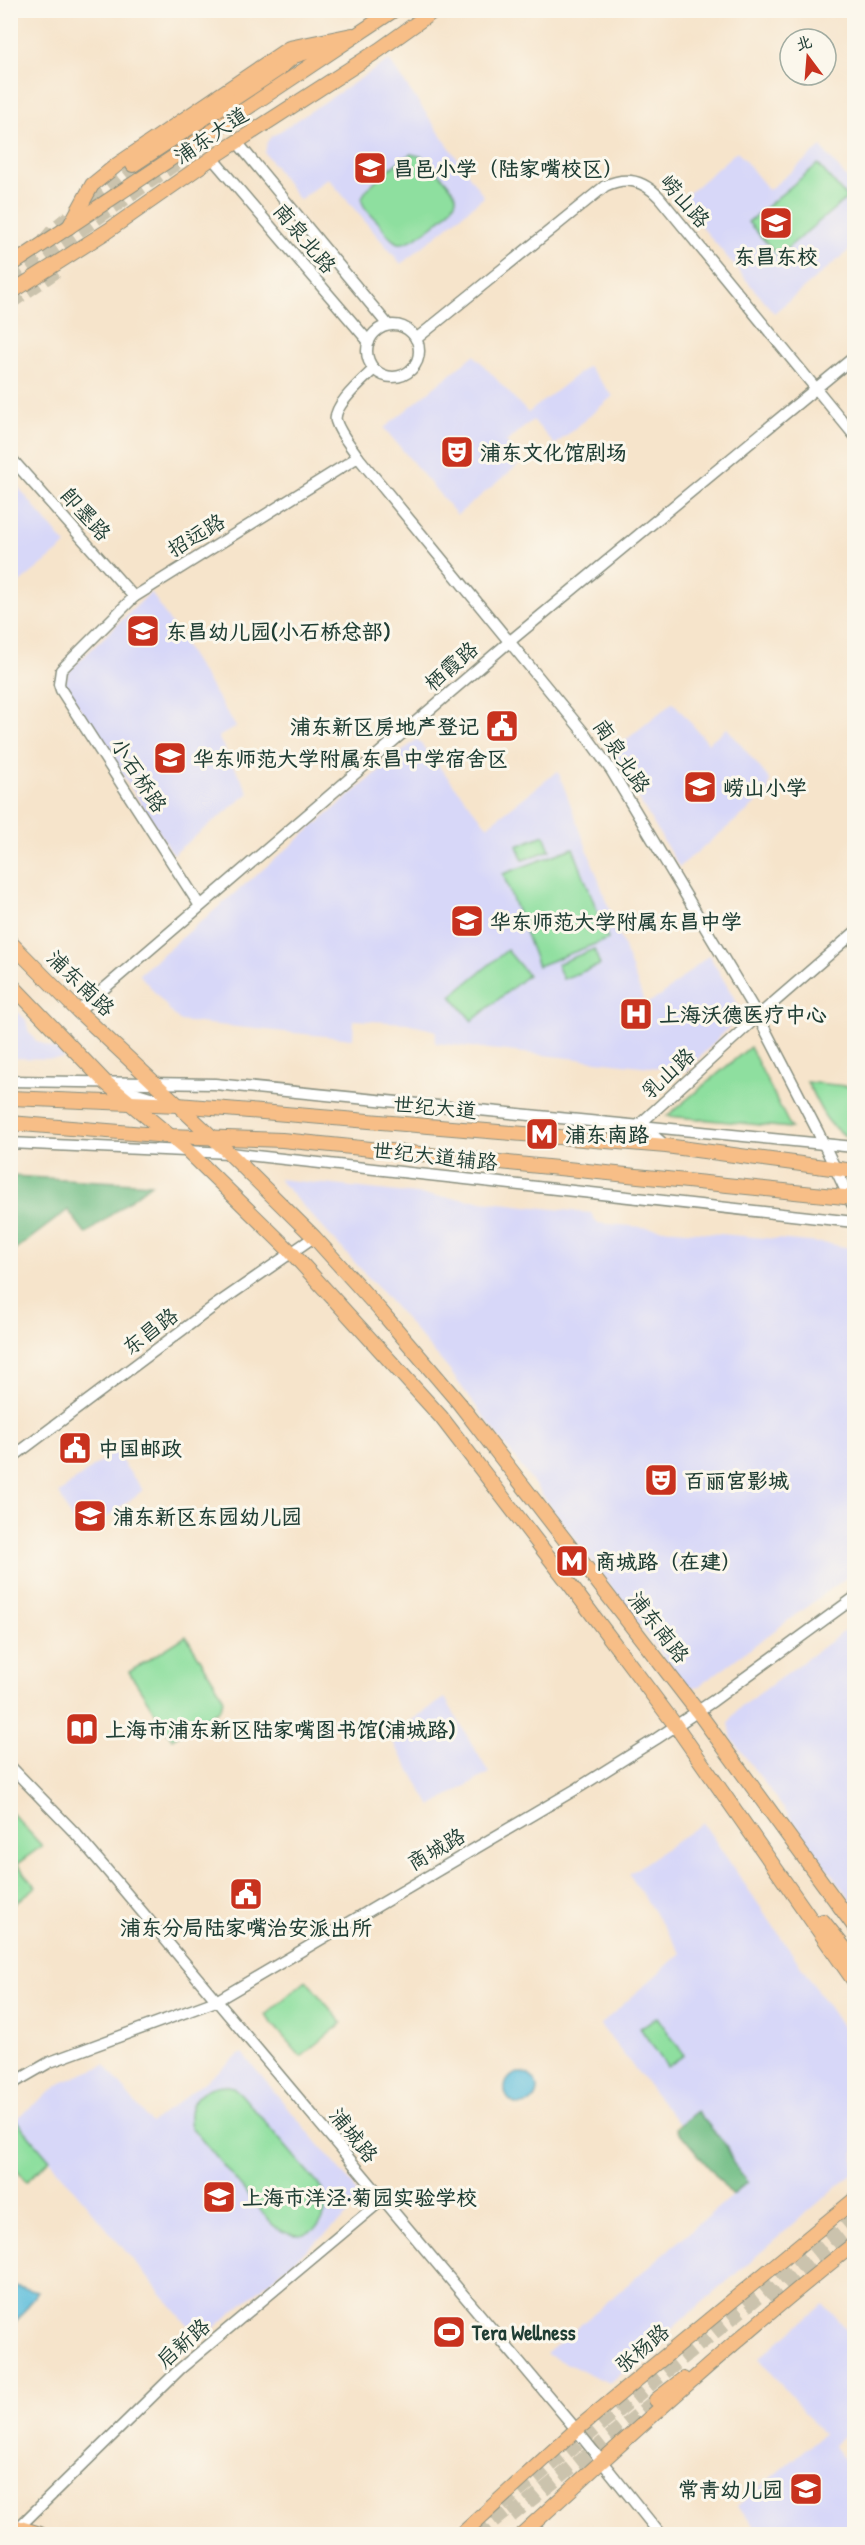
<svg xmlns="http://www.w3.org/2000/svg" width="865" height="2545" viewBox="0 0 865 2545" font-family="'Patrick Hand','LXGW WenKai TC',sans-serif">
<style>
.built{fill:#d7d7f8}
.green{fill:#8edf9f;stroke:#568e6a;stroke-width:1.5}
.forest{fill:#72be86;stroke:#487e5d;stroke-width:1.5}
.water{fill:#5dbedc;stroke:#3e7e88;stroke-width:1.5}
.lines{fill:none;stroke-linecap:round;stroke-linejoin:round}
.major-tunnel{stroke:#cbc3ad;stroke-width:14;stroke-dasharray:14 7;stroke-linecap:butt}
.minor-casing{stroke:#8a9080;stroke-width:13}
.major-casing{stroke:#8a9080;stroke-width:16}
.minor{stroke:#fff;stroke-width:10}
.major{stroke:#f7be87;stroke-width:14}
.labels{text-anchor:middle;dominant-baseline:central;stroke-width:6;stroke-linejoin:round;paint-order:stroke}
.street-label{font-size:21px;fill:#1f3d34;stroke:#fbf7ec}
.poi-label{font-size:21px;font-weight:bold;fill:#1f3d34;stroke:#fbf7ec;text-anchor:start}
</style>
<rect width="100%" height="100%" fill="#fbf7ec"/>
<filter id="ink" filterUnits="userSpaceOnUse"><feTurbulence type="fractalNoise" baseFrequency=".0167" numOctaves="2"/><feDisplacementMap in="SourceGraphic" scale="12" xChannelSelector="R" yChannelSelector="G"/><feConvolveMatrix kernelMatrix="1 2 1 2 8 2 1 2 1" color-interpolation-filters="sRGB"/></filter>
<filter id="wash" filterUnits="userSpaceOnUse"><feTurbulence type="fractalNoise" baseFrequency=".008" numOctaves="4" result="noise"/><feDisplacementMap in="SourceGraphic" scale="24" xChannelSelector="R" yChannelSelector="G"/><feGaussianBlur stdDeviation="1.35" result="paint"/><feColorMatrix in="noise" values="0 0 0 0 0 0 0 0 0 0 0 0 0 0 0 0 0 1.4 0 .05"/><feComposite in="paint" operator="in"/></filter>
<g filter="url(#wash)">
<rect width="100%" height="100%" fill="#f6e4cb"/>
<g class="built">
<path d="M389,60l95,137 -83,67 -73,-86 -29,22 -34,-47 2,-11 4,-5z"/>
<path d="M821,147l33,40v59l-80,67 -94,-112 57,-50 32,39z"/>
<path d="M474,355l54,58 60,-47 25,30 -58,49 -22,-25 -27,22 16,20 -65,53 -73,-87z"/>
<path d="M10,477l56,68 -55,45h-1z"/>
<path d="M151,592l85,135 -18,10 31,56 -76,61 -109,-171 6,-13z"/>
<path d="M673,702l35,41 19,-15 43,52 -2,14 -89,73 -68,-115z"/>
<path d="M417,739l70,87 71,-55 87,233 16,-8 48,-41 34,58 -57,58 -251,-28 1,-12 -29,-8 -53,-3 -1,19 -174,-18 -40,-47z"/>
<path d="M10,1004l16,16 3,12 6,8 24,11 5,5 -2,3 -51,-1z"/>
<path d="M278,1179l313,34 6,10 234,21 23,5v323l-155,114 -8,1 -8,-4 -234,-313 -68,-79z"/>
<path d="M114,1451l29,39 -63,48 -21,-45z"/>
<path d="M854,1624v280l-122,-165 -3,-16 8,-13z"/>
<path d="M445,1698l44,75 -58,33 -42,-71z"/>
<path d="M703,1823l151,221v128l-245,211 -63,-29 202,-172 -15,-19 -4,-12 -32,-40 -17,14 -80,-100 81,-72 -52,-79z"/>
<path d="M242,2053l111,132 4,8 -1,9 -8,13 -148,125 -185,-221 48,-37 42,-17 46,58z"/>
<path d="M824,2304l30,35v87l-21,19 21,27v51l-14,11h-79l-24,-28 86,-72 -64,-76z"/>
</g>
<g class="green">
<path d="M411,154l12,3 4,3c7,8 27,28 29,36 3,14 -46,51 -58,47 -8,-3 -14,-13 -19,-20 -5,-6 -16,-14 -17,-22 -2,-12 38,-41 49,-47z"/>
<path d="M818,164l29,34 -69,58 -30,-34z"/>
<path d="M544,835l6,15 -27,10 -6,-14z"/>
<path d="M573,848l35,91 -70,27 -35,-92z"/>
<path d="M594,949l6,16 -37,14 -6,-15z"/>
<path d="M507,950l21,25 -56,46 -21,-25z"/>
<path d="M750,1047l41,81 -124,-12z"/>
<path d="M807,1082l47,5v53c-27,-10 -35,-34 -47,-58z"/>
<path d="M186,1636l35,57 2,8 -4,9 -47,29 -43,-67z"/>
<path d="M10,1811l32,35 -25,18 19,23 -22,17 -4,-4z"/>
<path d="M306,1980l36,43 -41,34 -36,-42z"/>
<path d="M657,2017l27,38 -17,12 -27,-39z"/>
<path d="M223,2085l10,2 8,7 82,96c13,36 -22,59 -50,35l-82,-98c-5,-24 8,-40 32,-42z"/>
<path d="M15,2119l35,41 -24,22 -15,-19v-40z"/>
</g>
<g class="forest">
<path d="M11,1176l140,8 -65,50 -18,-24 -57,43z"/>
<path d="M697,2111l30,36 6,16 15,19 -16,13 -56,-67z"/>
</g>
<g class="water">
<circle cx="521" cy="2089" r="16"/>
<path d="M11,2285l27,7 -27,37v-12l4,-6 -4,-3z"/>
</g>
</g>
<g filter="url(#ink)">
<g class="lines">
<g class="major-tunnel">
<path d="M44,241l12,-14 77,-62"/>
<path d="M10,279l181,-126"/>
<path d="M10,303l48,-33"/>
<path d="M769,2300l85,-68"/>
<path d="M502,2505l352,-286"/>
<path d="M511,2516l145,-116"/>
<path d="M477,2534l38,-30"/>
</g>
<defs>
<g id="minor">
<path d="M237,142l151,183"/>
<path d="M212,158l157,184"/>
<circle cx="393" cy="351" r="26"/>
<path d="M416,339l189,-153c21,-10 38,-6 54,11l195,238"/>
<path d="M374,369c-10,10 -42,37 -38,52 4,13 15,25 22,36l227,277 26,36 147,246 60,116 36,76"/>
<path d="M10,457l124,140"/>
<path d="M200,906l-139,-216 -2,-6 2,-14 73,-73 224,-140"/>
<path d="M78,1011l431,-369 345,-285"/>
<path d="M10,1081l205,3 639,63"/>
<path d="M118,1087l45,14"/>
<path d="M640,1124l118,-108 96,-83"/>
<path d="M640,1124l26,22"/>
<path d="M10,1143l219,10 625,69"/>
<path d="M10,1459l207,-155 97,-67"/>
<path d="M10,1766l66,68 41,48 453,540 90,112"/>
<path d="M10,2085l40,-23 166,-61 362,-213 78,-49 57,-38 141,-103"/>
<path d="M20,2526l160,-157 202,-169"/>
</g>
<g id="major">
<path d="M133,165l146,-96 15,-13 33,-10"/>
<path d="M69,227l23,-42 26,-21 171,-116 63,-13"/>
<path d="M10,266l384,-256"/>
<path d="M10,293l99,-63 103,-72 167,-108 56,-40"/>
<path d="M10,942l68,69 151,142 85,84 65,72 80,94 239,309 156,214"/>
<path d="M10,983l96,100 82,68 104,102 149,164 130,169 105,140 178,255"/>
<path d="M10,1098l168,7 488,41 188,25"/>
<path d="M10,1123l159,13 113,4 572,58"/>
<path d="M823,1921l31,39"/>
<path d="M656,2400l27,-21"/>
<path d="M10,2525l30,9"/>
<path d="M462,2534l114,-104 278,-230"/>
<path d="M522,2534c108,-99 217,-199 332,-290"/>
</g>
</defs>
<use href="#minor" class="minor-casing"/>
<use href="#major" class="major-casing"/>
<use href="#minor" class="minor"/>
<use href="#major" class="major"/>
</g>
</g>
<defs>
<symbol id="school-square" viewBox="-11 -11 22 22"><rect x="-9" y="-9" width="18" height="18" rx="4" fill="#c8321e" stroke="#fbf7ec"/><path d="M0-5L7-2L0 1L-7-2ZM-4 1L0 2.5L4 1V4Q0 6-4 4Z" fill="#fff"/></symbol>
<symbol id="theatre-square" viewBox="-11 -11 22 22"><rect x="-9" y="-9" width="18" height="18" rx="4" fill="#c8321e" stroke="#fbf7ec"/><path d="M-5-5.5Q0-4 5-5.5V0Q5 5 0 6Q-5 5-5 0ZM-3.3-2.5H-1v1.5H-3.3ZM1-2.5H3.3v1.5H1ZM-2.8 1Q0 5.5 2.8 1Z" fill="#fff"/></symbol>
<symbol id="civic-square" viewBox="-11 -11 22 22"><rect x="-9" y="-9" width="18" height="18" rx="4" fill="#c8321e" stroke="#fbf7ec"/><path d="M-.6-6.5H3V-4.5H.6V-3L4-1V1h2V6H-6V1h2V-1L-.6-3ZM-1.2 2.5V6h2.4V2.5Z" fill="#fff"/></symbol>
<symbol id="hospital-square" viewBox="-11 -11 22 22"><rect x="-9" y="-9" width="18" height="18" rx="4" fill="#c8321e" stroke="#fbf7ec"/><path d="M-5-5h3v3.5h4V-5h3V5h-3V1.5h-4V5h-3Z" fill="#fff"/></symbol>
<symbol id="metro-square" viewBox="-11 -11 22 22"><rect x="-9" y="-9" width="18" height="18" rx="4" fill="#c8321e" stroke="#fbf7ec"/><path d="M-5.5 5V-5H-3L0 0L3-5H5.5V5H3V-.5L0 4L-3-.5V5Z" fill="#fff"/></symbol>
<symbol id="library-square" viewBox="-11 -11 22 22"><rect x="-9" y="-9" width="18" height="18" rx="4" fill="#c8321e" stroke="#fbf7ec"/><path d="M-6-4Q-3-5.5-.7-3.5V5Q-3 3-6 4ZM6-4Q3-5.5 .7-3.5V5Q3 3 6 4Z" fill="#fff"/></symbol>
<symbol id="stadium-square" viewBox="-11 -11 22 22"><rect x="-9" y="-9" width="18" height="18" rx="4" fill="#c8321e" stroke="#fbf7ec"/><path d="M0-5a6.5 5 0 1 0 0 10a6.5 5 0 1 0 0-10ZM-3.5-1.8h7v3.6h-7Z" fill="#fff"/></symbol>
</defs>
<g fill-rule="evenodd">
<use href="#school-square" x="351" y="149" width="38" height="38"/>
<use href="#school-square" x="757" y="204" width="38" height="38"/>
<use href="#theatre-square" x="438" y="433" width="38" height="38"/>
<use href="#school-square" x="124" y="612" width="38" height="38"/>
<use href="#civic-square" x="483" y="707" width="38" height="38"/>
<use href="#school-square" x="151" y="739" width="38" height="38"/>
<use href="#school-square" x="681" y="768" width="38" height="38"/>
<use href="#school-square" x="448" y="902" width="38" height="38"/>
<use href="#hospital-square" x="617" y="995" width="38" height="38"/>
<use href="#metro-square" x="523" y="1115" width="38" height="38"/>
<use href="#civic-square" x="56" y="1429" width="38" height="38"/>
<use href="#theatre-square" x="642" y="1461" width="38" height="38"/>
<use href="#school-square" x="71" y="1497" width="38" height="38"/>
<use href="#metro-square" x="553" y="1542" width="38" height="38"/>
<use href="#library-square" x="63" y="1710" width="38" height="38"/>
<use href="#civic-square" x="227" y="1875" width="38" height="38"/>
<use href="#school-square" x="200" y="2178" width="38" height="38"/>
<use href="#stadium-square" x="430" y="2313" width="38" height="38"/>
<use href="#school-square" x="787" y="2470" width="38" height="38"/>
</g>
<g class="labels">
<g class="street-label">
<text transform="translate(211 135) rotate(-34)">浦东大道</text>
<text transform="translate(685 201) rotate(48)">崂山路</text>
<text transform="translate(305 238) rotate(50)">南泉北路</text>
<text transform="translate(86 514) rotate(48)">即墨路</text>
<text transform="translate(196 535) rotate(-31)">招远路</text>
<text transform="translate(451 666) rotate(-41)">栖霞路</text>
<text transform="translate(622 756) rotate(56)">南泉北路</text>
<text transform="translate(139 775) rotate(57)">小石桥路</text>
<text transform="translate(81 983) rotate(44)">浦东南路</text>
<text transform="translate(668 1073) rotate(-43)">乳山路</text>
<text transform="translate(435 1107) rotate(5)">世纪大道</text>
<text transform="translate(435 1156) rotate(6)">世纪大道辅路</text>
<text transform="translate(150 1331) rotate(-37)">东昌路</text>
<text transform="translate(659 1627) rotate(52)">浦东南路</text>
<text transform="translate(436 1849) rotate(-30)">商城路</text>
<text transform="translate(354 2135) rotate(51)">浦城路</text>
<text transform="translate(183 2343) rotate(-41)">启新路</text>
<text transform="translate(642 2348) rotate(-40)">张杨路</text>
</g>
<g class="poi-label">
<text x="393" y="168">昌邑小学（陆家嘴校区）</text>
<text x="776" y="256" text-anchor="middle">东昌东校</text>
<text x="480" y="452">浦东文化馆剧场</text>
<text x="166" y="631">东昌幼儿园(小石桥总部)</text>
<text x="479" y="726" text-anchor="end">浦东新区房地产登记</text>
<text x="193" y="758">华东师范大学附属东昌中学宿舍区</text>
<text x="723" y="787">崂山小学</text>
<text x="490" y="921">华东师范大学附属东昌中学</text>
<text x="659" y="1014">上海沃德医疗中心</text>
<text x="565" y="1134">浦东南路</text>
<text x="98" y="1448">中国邮政</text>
<text x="684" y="1480">百丽宫影城</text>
<text x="113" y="1516">浦东新区东园幼儿园</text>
<text x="595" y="1561">商城路（在建）</text>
<text x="105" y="1729">上海市浦东新区陆家嘴图书馆(浦城路)</text>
<text x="246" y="1927" text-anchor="middle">浦东分局陆家嘴治安派出所</text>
<text x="242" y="2197">上海市洋泾·菊园实验学校</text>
<text x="472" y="2332">Tera Wellness</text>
<text x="783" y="2489" text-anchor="end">常青幼儿园</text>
</g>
</g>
<rect width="865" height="2545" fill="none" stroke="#fbf7ec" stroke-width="36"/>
<g transform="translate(808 57) rotate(344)"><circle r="28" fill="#fbf7ec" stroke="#a3ada2" stroke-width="1.5"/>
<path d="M0-4.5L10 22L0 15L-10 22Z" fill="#c8321e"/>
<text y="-9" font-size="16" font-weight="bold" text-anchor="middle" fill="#1f3d34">北</text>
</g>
</svg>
